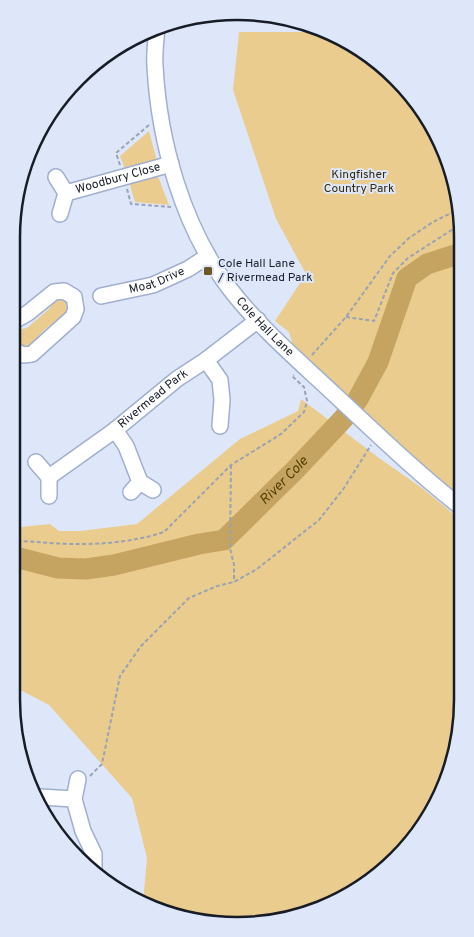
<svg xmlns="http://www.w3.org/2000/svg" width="474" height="937" viewBox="0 0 474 937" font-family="Overpass,sans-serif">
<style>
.green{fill:#eacc8e}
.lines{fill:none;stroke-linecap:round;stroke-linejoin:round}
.river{stroke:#c4a460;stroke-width:21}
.minor-casing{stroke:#a1afce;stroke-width:18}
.path{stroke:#9ba3b3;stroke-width:2;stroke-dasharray:4 2.5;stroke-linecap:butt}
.minor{stroke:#fff;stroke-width:15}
.poi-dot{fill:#6c5726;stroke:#dee7fa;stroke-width:2}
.labels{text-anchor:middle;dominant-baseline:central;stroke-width:4;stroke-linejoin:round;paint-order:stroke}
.park-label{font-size:12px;fill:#362909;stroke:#dee7fa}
.street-label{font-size:12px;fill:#171c27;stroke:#dee7fa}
.poi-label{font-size:12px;fill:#171c27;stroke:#dee7fa;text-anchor:start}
.water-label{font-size:14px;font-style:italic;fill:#543f05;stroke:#dee7fa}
.rim{fill:none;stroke:#171c27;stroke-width:2.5}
</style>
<rect width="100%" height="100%" fill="#dee7fa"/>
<g class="green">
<path d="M239,32h87l11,2 79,66 29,50 16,57 1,292 -81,-70 -13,-14 -74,-67 -5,-16 -14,-11 31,-47 -30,-55 -43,-129z"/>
<path d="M149,131l8,30 -31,11 -6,-16z"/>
<path d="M157,174l12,31 -34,-3 -6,-20z"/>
<path d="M62,296l9,7 -2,14c-17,3 -32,17 -38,32l-9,2 -9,-9v-8l3,-4 11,-2 23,-20 2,-9z"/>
<path d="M301,399l78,59 43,30 40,33v193l-22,86 -43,59 -60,43 -70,22 -74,-3 -50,-18 4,-45 -15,-60 -83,-93 -38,-20v-157l39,-4 9,7h21l57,-7 103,-85 58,-28z"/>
</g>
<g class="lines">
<path class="river" id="s1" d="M11,556l47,12 28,1 28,-4 85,-21 25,-4 71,-70 48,-51 15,-20 20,-37 29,-84 20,-14 31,-10 3,-3"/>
<defs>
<g id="minor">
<path id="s2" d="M157,28c-1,12 -3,25 -2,38 4,76 28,162 75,223 30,39 69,72 104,105 42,39 83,79 128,114"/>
<path d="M56,177l10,16 -6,21"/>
<path id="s3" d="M66,193l105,-29"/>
<path id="s4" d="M101,296l52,-11 35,-16 20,-13"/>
<path d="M12,349l11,6 9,-1 41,-37 3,-8 -2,-12 -10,-6 -10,1 -26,21 -14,8 -2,6"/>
<path d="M206,360l14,20 2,20 -2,26"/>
<path d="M115,430l11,16 14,36 -9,10"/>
<path id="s5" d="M36,462l13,15 66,-47 62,-51 29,-19 52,-40"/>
<path d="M49,477v19"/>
<path d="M140,482l13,8"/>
<path d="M78,779l-4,20 9,32 11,23v15"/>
<path d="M38,800l2,-3 34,2"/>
</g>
</defs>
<use href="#minor" class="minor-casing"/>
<g class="path">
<path d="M120,165l-4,-12 33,-28"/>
<path d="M127,189l4,15 40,3"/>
<path d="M346,317l28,4 19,-48 15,-15 53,-34"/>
<path d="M312,355l34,-38 44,-61 19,-18 24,-16 28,-14"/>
<path d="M231,465l-1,83 4,17v17"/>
<path d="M11,539c9,3 18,2 27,3 41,4 87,3 126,-10l67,-67 50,-31 23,-22 3,-11 -3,-14 -12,-11 2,-1"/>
<path d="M90,776l12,-12 18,-88 21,-30 48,-48 28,-12 17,-4 23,-13 62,-49 25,-32 27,-43"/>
</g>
<use href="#minor" class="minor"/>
</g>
<rect class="poi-dot" x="203" y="266" width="10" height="10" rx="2.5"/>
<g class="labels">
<g class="park-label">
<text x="359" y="175">Kingfisher<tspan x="359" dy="14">Country Park</tspan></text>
</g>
<g class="street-label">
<text stroke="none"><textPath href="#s3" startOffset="54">Woodbury Close</textPath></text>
<text stroke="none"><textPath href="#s4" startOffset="58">Moat Drive</textPath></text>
<text stroke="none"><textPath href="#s2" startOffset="328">Cole Hall Lane</textPath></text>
<text stroke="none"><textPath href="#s5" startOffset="150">Rivermead Park</textPath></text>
</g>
<g class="poi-label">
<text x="218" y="264">Cole Hall Lane<tspan x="218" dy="14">/ Rivermead Park</tspan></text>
</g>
<g class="water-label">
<text stroke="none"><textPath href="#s1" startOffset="302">River Cole</textPath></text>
</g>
</g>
<path d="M0 0H474V937H0ZM237 20H237A217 217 0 0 1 454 237V700A217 217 0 0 1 237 917H237A217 217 0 0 1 20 700V237A217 217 0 0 1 237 20Z" fill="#dee7fa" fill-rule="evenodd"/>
<path class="rim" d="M237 20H237A217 217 0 0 1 454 237V700A217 217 0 0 1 237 917H237A217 217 0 0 1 20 700V237A217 217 0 0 1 237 20Z"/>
</svg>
